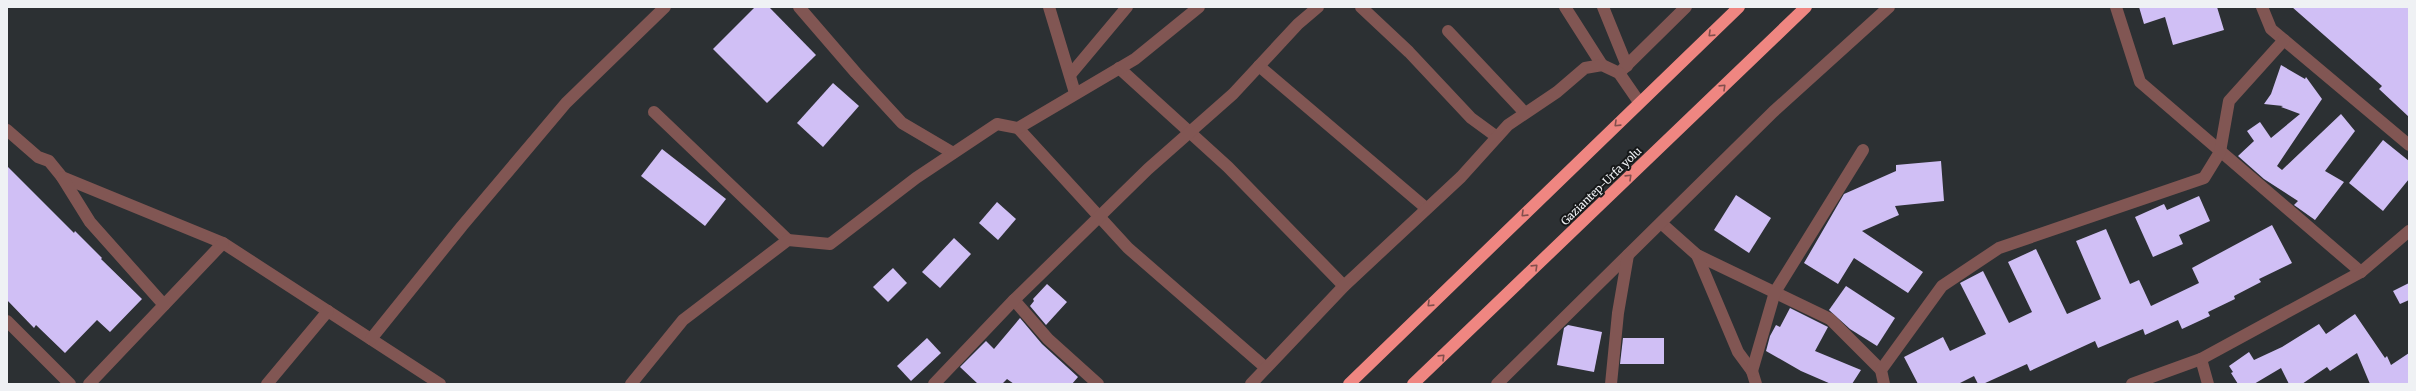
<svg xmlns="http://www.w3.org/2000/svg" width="2416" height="391" viewBox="0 0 2416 391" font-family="Merriweather,serif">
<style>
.building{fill:#d0bff5}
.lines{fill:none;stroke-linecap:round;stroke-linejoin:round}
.minor{stroke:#815653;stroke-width:12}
.highway{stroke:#ef8681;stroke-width:12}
.oneway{stroke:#824f4d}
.labels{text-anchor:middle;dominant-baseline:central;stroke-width:4;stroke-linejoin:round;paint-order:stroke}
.street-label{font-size:11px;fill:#eff1f4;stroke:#161819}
</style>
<rect width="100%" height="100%" fill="#2c3033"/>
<g class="building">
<path d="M755,7h14l47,48 -49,48 -54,-54z"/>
<path d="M2139,7h78l7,23 -51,15 -8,-28 -21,7z"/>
<path d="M2292,7h117v110l-30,-28 3,-3z"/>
<path d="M2281,65l24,14 1,-2 16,22 -45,67 5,4 59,-56 14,17 -30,40 19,11 -29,38 -21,-15 4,-4 -34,-22 -26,-23 16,-15 -7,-10 13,-9 11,16 29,-24 -19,-7 2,-1 -19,-2 7,-10z"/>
<path d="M833,83l26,23 -36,41 -26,-24z"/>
<path d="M2383,140l26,21v18l-26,32 -34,-28z"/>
<path d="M662,149l64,50 -21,27 -64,-50z"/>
<path d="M1941,161l3,40 -49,5 4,9 -37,16 61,41 -15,21 -54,-35 -16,26 -34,-21 40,-69 52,-23v-6z"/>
<path d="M7,166l67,67 1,-2 27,27 -1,1 41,40 -32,33 -13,-12 -32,33 -29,-28 -2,3 -27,-28z"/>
<path d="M1736,195l35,23 -22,35 -35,-23z"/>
<path d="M2199,196l11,25 -31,14 4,9 -30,13 -18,-40 29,-13 3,6z"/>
<path d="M997,202l19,17 -18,21 -19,-17z"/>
<path d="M2272,225l20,38 -33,16 2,3 -27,14 1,3 -27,13 2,4 -28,13 -4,-9 -33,15 -2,-6 -45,19 -3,-7 -65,30 -3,-7 -44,20h-5l-4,-8 -16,8h-40l-14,-27 39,-20 7,14 36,-17 -26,-51 23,-12 26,52 23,-11 -24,-50 28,-13 31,65 34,-15 -25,-58 30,-12 24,55 9,-4 12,26 48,-23 -7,-15z"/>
<path d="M954,238l17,16 -31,34 -18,-16z"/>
<path d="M893,268l14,15 -19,19 -15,-15z"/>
<path d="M2409,283v17l-9,4 -7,-13z"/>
<path d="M1047,284l20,18 -21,23 -16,-19 4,-5 -1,-2z"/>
<path d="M1846,286l49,32 -18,28 -27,-17 -21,-19z"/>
<path d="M1790,308l38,19 -13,24 46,19 -9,14h-21l-30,-13 -35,-20 4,-15 6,-11 4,2z"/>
<path d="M2355,314l30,44 2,-2 4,9 18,-12v31h-39l-13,-31 -27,18 -3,-4 -25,17h-13l-8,-16 -27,16h-16l-7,-11 2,-1 -4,-6 20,-14 5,8 28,-13 37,-23 7,10z"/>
<path d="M1020,318l22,26 36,33 -6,7h-58l-7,-5 -5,5h-24l-18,-17 26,-26 8,8z"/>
<path d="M1568,325l34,7 -8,40 -37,-7 7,-37z"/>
<path d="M927,338l14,15 -30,28 -14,-15z"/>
<path d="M1623,338h41v26h-44z"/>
</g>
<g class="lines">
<g class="minor">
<path d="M799,7l57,66 46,50 51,30"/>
<path d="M1049,7l26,86"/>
<path d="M1361,7l48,45 62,66 26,19"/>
<path d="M1565,7l37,58"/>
<path d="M1603,7l24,59"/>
<path d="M2116,7l24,75 221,190"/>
<path d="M2262,7l9,22 138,116"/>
<path d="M1448,31l77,82"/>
<path d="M1259,66l167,142"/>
<path d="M1119,68l109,99 116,119"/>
<path d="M1619,73l67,-66"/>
<path d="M1070,75l57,-68"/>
<path d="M654,112l134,128"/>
<path d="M1018,128l110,120 138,120"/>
<path d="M7,130l31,27 11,4 13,16 161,66 217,141"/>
<path d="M62,177l28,45 74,83"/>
<path d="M1661,223l36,32 133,64 51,51"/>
<path d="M1697,255l41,97 14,19 4,13"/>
<path d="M1014,300l34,39 50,45"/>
<path d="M7,321l63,63"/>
<path d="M371,339l91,-113 104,-123 99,-96"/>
<path d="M2201,359l7,25"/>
<path d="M1752,371l23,-79 88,-142"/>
<path d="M89,384l134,-141"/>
<path d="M267,384l61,-73"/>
<path d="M631,384l52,-64 105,-80 42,4 86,-66 81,-54 21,4 117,-69 64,-52"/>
<path d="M934,384l80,-84 134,-131 85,-75 65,-70 20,-17"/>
<path d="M1251,384l93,-98 117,-109 47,-52 49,-33 28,-24 17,-3 17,8 20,29"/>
<path d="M1497,384l276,-272 116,-105"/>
<path d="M1611,384l7,-71 10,-58"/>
<path d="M1884,384l-3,-14 61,-84 57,-38 205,-70 16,-26 9,-51 55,-61"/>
<path d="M2132,384l69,-25 160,-87 48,-41"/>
</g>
<g class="highway">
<path d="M1349,384l390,-377"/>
<path d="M1413,384l393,-377"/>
</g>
</g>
<defs><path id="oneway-chevron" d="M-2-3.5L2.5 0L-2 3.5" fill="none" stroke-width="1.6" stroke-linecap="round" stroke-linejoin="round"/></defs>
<g class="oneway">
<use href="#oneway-chevron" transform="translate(1711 34) rotate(136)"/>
<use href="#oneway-chevron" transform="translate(1723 87) rotate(-44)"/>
<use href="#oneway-chevron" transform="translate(1617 124) rotate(136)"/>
<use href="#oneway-chevron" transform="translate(1629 177) rotate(-44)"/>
<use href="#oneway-chevron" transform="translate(1524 214) rotate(136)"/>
<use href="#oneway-chevron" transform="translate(1535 267) rotate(-44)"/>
<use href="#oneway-chevron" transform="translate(1430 304) rotate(136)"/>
<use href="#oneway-chevron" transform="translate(1442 357) rotate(-44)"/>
</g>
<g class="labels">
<g class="street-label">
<text transform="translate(1601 186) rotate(-44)">Gaziantep-Urfa yolu</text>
</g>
</g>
<rect width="2416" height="391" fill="none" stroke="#eff1f4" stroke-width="16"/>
</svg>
